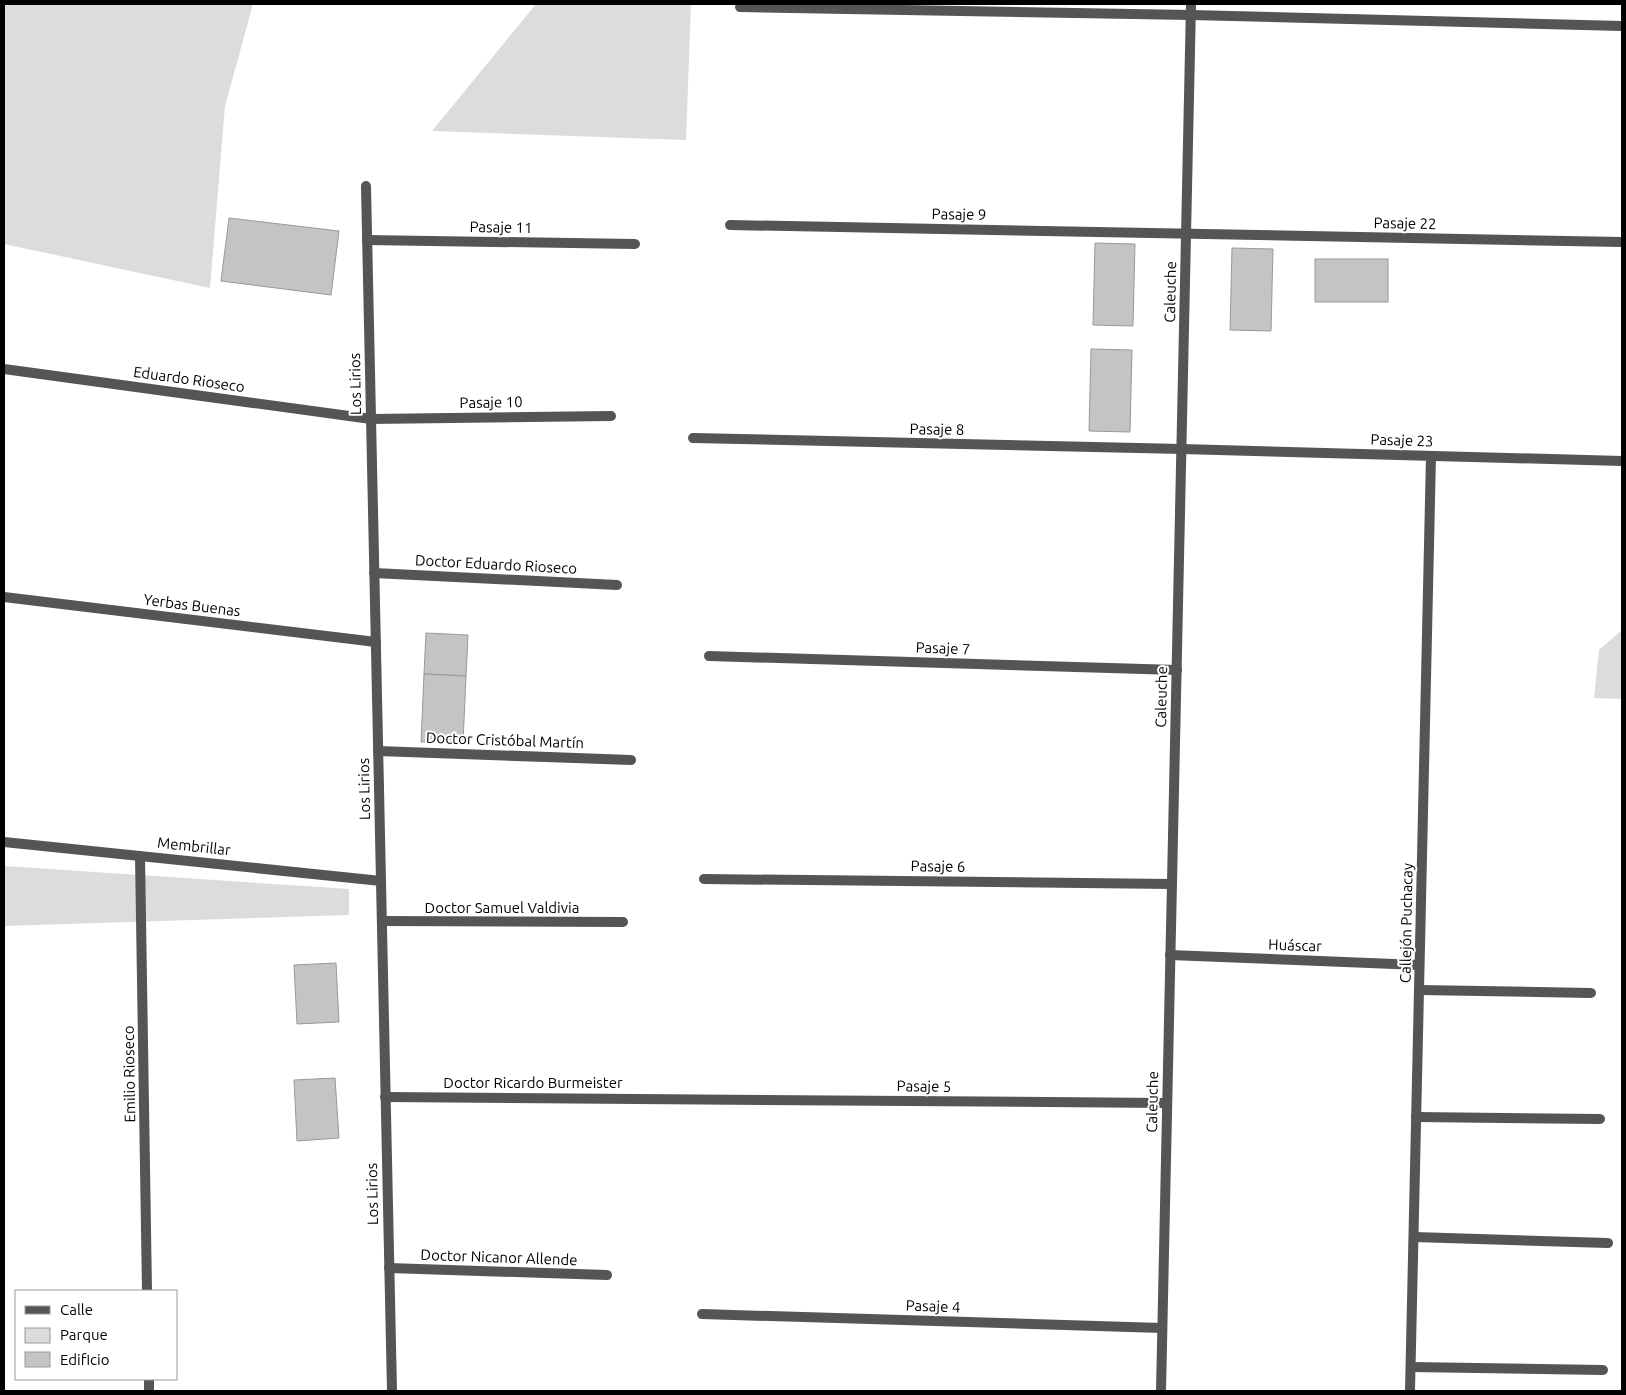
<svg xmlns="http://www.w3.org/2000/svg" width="1626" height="1395" viewBox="0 0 1626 1395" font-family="Ubuntu,sans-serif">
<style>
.green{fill:#dcdcdc}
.building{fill:#c4c4c4;stroke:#999}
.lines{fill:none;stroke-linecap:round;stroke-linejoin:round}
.street{stroke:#555;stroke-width:10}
.labels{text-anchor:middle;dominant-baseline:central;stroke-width:4;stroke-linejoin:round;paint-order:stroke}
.street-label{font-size:15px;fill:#000;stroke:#fff}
</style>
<rect width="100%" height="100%" fill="#fff"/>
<g class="green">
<path d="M4,4h249l-28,102 -15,182 -206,-44z"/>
<path d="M536,4h155l-5,136 -254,-9z"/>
<path d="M1622,630v69l-28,-1 5,-48z"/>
<path d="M4,866l345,23v26l-345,11z"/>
</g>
<g class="building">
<path d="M229,218l110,13 -8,64 -110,-14z"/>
<path d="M1095,243l40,1 -2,82 -40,-1z"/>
<path d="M1232,248l41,1 -2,82 -41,-1z"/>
<rect x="1315" y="259" width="73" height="43"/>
<path d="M1091,349l41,1 -2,82 -41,-1z"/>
<path d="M426,633l42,2 -2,41 -42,-2z"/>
<path d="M424,674l42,2 -3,67 -42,-1z"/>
<path d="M336,963l3,59 -42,2 -3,-59z"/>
<path d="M335,1078l4,60 -42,3 -3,-61z"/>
</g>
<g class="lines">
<g class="street">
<path d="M740,7l451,8 431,11"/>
<path d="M366,186l26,1205"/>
<path d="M730,225l892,17"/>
<path d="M367,240l268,4"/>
<path d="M4,369l367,50 240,-3"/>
<path d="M693,438l489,11 440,12"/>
<path d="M374,573l243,12"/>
<path d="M4,597l372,45"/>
<path d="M709,656l468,14"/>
<path d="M378,751l253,9"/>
<path d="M4,842l377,39"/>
<path d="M140,856l7,435"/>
<path d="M704,879l468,5"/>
<path d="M382,921l241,1"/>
<path d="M1170,955l249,10"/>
<path d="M1419,990l172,3"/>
<path d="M385,1097l782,6"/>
<path d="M1416,1117l184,2"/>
<path d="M1414,1237l194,6"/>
<path d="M389,1268l218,7"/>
<path d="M702,1314l460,14"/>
<path d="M1411,1367l192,3"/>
<path d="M149,1379v12"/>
<path d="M1161,1391l30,-1387"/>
<path d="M1410,1391l21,-935"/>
</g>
</g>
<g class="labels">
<g class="street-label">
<text transform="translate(959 214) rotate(1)">Pasaje 9</text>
<text transform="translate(1405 223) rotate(1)">Pasaje 22</text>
<text transform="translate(501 227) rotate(1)">Pasaje 11</text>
<text transform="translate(1170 292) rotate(-89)">Caleuche</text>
<text transform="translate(189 379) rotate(8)">Eduardo Rioseco</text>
<text transform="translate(355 384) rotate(-91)">Los Lirios</text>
<text transform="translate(491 402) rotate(-1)">Pasaje 10</text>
<text transform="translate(937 429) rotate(1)">Pasaje 8</text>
<text transform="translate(1402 440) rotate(2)">Pasaje 23</text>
<text transform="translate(496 564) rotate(3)">Doctor Eduardo Rioseco</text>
<text transform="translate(192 605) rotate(7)">Yerbas Buenas</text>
<text transform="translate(943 648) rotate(2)">Pasaje 7</text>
<text transform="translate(1161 697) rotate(-89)">Caleuche</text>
<text transform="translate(505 740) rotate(2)">Doctor Cristóbal Martín</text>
<text transform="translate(364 789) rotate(-91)">Los Lirios</text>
<text transform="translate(194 846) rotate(6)">Membrillar</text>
<text transform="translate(938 866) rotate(1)">Pasaje 6</text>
<text x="502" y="907">Doctor Samuel Valdivia</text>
<text transform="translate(1406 923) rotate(-89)">Callejón Puchacay</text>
<text transform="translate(1295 945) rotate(2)">Huáscar</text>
<text transform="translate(129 1074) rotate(-91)">Emilio Rioseco</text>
<text x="533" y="1082">Doctor Ricardo Burmeister</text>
<text transform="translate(924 1086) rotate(1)">Pasaje 5</text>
<text transform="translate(1152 1102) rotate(-89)">Caleuche</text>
<text transform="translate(372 1194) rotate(-91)">Los Lirios</text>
<text transform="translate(499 1257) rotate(2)">Doctor Nicanor Allende</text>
<text transform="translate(933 1306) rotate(2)">Pasaje 4</text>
</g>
</g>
<rect width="1626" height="1395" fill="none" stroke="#000000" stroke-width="10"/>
<rect x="15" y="1290" width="162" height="90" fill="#ffffff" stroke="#999999"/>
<rect x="25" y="1306" width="25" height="8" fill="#555555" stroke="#999999"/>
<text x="60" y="1315" font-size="15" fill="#000000">Calle</text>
<rect x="25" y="1328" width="25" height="15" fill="#dcdcdc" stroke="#999999"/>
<text x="60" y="1340" font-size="15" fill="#000000">Parque</text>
<rect x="25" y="1352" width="25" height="15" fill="#c4c4c4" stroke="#999999"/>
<text x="60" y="1365" font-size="15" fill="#000000">Edificio</text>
</svg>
